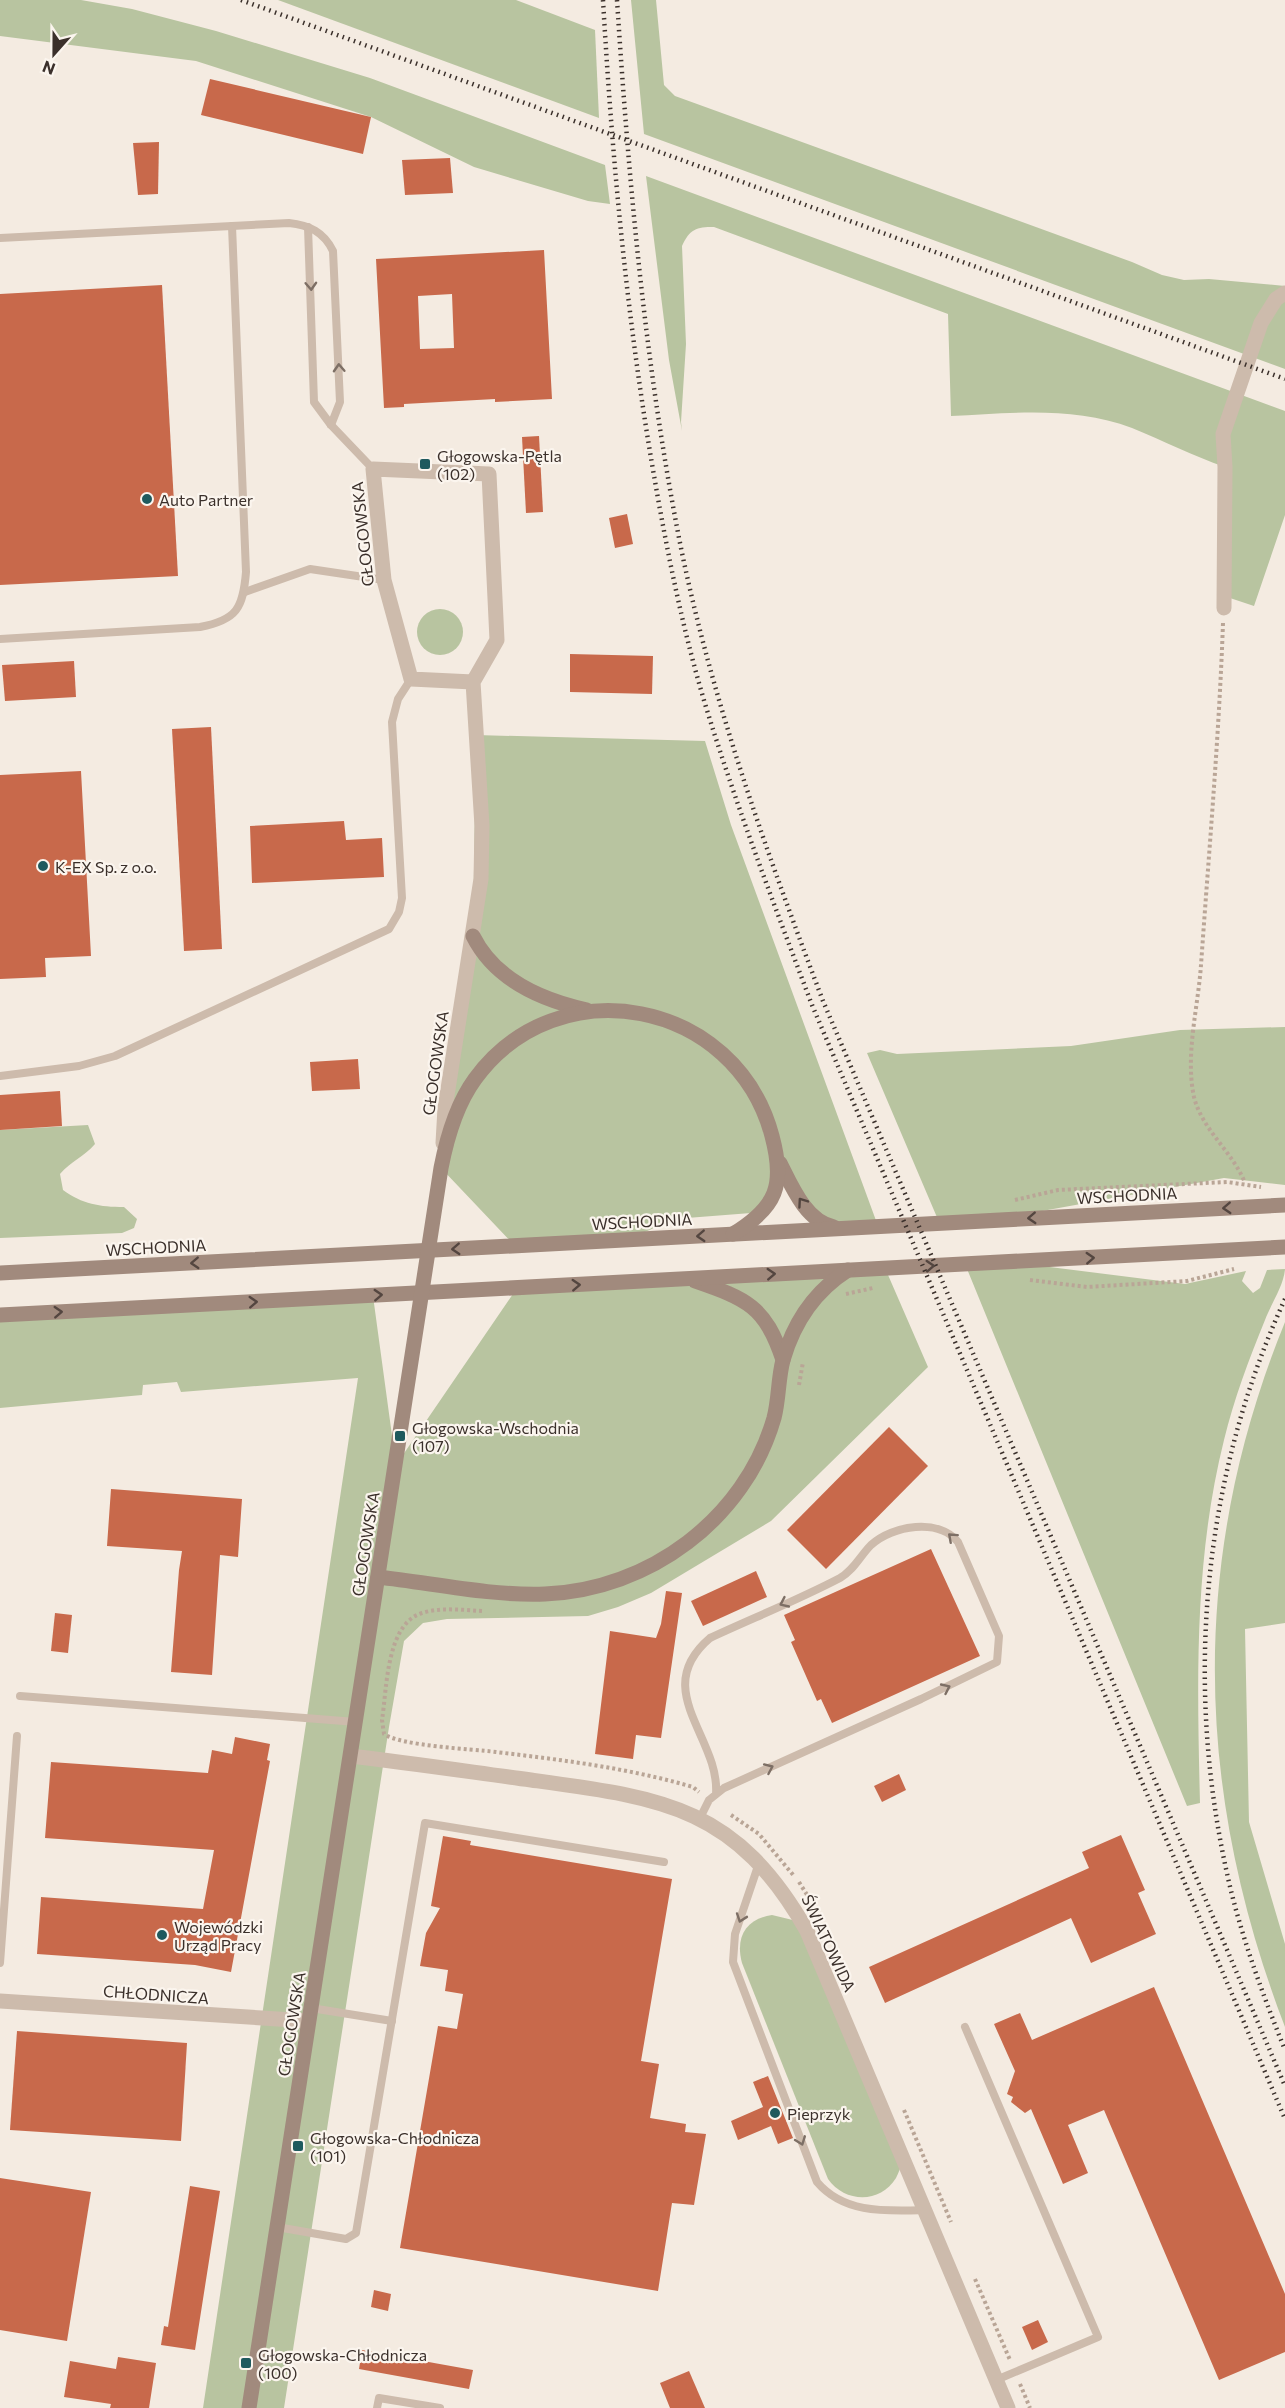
<svg xmlns="http://www.w3.org/2000/svg" width="1285" height="2408" viewBox="0 0 1285 2408" font-family="Commissioner,sans-serif">
<style>
.green{fill:#b8c4a0}
.building{fill:#c8694b;fill-rule:evenodd}
.lines{fill:none;stroke-linecap:round;stroke-linejoin:round}
.path{stroke:#b9a596;stroke-width:4;stroke-dasharray:3 3;stroke-linecap:butt}
.lane{stroke:#cdbbac;stroke-width:8}
.street{stroke:#cdbbac;stroke-width:15}
.secondary{stroke:#a18a7d;stroke-width:15}
.rail{stroke:#3b302b;stroke-width:4.5;stroke-dasharray:1.5 4.5;stroke-linecap:butt}
.oneway{stroke:#7d6f65}
.oneway2{stroke:#544640}
.poi-dot{fill:#1f5a5e;stroke:#fbf5ee;stroke-width:2}
.labels{text-anchor:middle;dominant-baseline:central;stroke-width:4.5;stroke-linejoin:round;paint-order:stroke}
.poi-label{font-size:16px;fill:#3b302b;stroke:#fbf5ee;text-anchor:start}
.street-label{font-size:16px;fill:#3b302b;stroke:#fbf5ee}
</style>
<rect width="100%" height="100%" fill="#f4ebe1"/>
<g class="green">
<path d="M0,0h81l51,9 84,22 154,47 235,87 5,39 -22,-3 -114,-34 -103,-50 -175,-56 -196,-25z"/>
<path d="M278,0h238l79,30 4,88z"/>
<path d="M631,0h25l8,85 11,11 457,166 30,13 22,5 25,-1 76,7v83l-641,-235z"/>
<path d="M646,176l639,235v104l-31,91 -30,-10 1,-129c-32,-11 -61,-26 -93,-39 -58,-22 -120,-15 -181,-12l-3,-102 -234,-87c-18,0 -24,2 -32,19l4,98 -5,78 1,9 -13,-71z"/>
<circle cx="440" cy="632" r="23"/>
<path d="M476,735l229,6 26,84 147,401 -52,-1 -49,-66 -6,36 -20,18 -77,6 -38,17 -121,10 -74,-78 32,-232z"/>
<path d="M1285,1027v158l-61,-7 -232,42 -53,2 -72,-169 13,-3 17,4 174,-8 109,-16z"/>
<path d="M88,1125l7,19c-11,13 -24,17 -35,30l3,16c19,14 37,17 61,17l13,12 -3,9 -12,5 -122,5v-108z"/>
<path d="M1010,1262l175,22 61,-13 -4,10 11,12 7,-5 7,-18 18,-1c-1,16 -14,35 -20,51 -16,39 -31,79 -41,120 -30,120 -27,240 -24,363l-13,3 -222,-542z"/>
<path d="M885,1268l43,99 -157,154 -120,72 -33,14 -30,9 -141,3 -24,4 -19,18 -15,86 -105,681h-81l155,-1030 -177,14 -4,-10 -34,3 -1,10 -142,13v-93l373,-19 23,169 121,-177z"/>
<path d="M1285,1322v301l-40,6 4,193 36,122v83c-91,-237 -96,-469 0,-705z"/>
<path d="M772,1915l29,7 102,238c-2,6 -4,12 -7,18 -16,26 -51,25 -68,1l-86,-216c-7,-26 4,-44 30,-48z"/>
</g>
<g class="building">
<path d="M210,79l161,38 -8,37 -162,-39z"/>
<path d="M159,142l-1,52 -20,1 -5,-52z"/>
<path d="M450,158l3,35 -48,2 -3,-35z"/>
<path d="M544,250l8,149 -57,3v-3l-91,5v3l-20,1 -8,-149zM452,294l2,54 -34,1 -2,-53z"/>
<path d="M162,285l16,291 -178,9v-291z"/>
<path d="M539,436l4,76 -17,1 -4,-76z"/>
<path d="M627,514l6,30 -18,4 -6,-30z"/>
<path d="M570,654l83,2 -1,38 -82,-2z"/>
<path d="M74,661l2,36 -71,4 -3,-36z"/>
<path d="M211,727l11,222 -38,2 -12,-222z"/>
<path d="M81,771l10,185 -46,2 1,19 -46,2v-204z"/>
<path d="M344,821l2,19 36,-2 2,39 -132,6 -2,-57z"/>
<path d="M358,1059l2,30 -48,2 -2,-29z"/>
<path d="M60,1091l2,35 -62,4v-35z"/>
<path d="M889,1427l39,39 -102,103 -39,-39z"/>
<path d="M111,1489l131,10 -4,58 -18,-2 -8,120 -41,-3 8,-102 3,-19 -75,-5z"/>
<path d="M931,1549l49,107 -148,67 -11,-24 -4,2 -26,-59 4,-2 -11,-25z"/>
<path d="M756,1571l11,26 -64,29 -12,-25z"/>
<path d="M666,1591l16,2 -21,145 -25,-3 -3,24 -38,-5 15,-123 46,7 5,-14z"/>
<path d="M55,1613l17,2 -4,38 -17,-2z"/>
<path d="M235,1737l35,7 -3,16 3,1 -39,211 -36,-7 -158,-11 4,-57 162,12 11,-59 -169,-12 6,-76 157,11 4,-23 20,4z"/>
<path d="M899,1774l7,16 -24,12 -8,-16z"/>
<path d="M1121,1835l24,55 -7,3 18,41 -65,29 -20,-45 -186,85 -16,-36 220,-99 -7,-16z"/>
<path d="M443,1836l28,5 -1,4 202,34 -31,182 18,3 -9,54 36,6 -1,8 21,2 -12,71 -22,-2 -14,88 -258,-43 38,-222 19,3 6,-35 -18,-3 3,-21 -28,-4 6,-33 14,-25 -9,-2z"/>
<path d="M1154,1987l131,307v58l-66,28 -115,-270 -36,15 20,48 -25,11 -32,-75 -6,4 -14,-11 2,-5 -6,-3 8,-23 -21,-47 26,-11 12,27z"/>
<path d="M17,2031l170,12 -6,98 -171,-11z"/>
<path d="M768,2076l25,62 -15,6 -7,-18 -33,14 -7,-19 32,-14 -10,-25z"/>
<path d="M0,2178l91,14 -24,149 -67,-11z"/>
<path d="M190,2186l30,5 -25,159 -34,-5 3,-19 4,1z"/>
<path d="M374,2290l17,4 -3,17 -17,-4z"/>
<path d="M1038,2320l10,22 -16,8 -10,-23z"/>
<path d="M362,2350l111,20 -4,19 -110,-20z"/>
<path d="M118,2357l38,6 -7,45h-39l1,-4 -47,-7 6,-36 46,8z"/>
<path d="M689,2371l16,37h-35l-10,-25z"/>
</g>
<g class="lines">
<g class="path">
<path d="M1223,623c-4,114 -14,228 -22,342 -3,43 -16,90 -7,132 8,33 39,55 51,86"/>
<path d="M1015,1200l43,-10 169,-8 34,5"/>
<path d="M1030,1280l57,7 100,-6 47,-12"/>
<path d="M846,1294l27,-6"/>
<path d="M799,1385l4,-23"/>
<path d="M482,1611c-20,-1 -41,-4 -60,2 -36,11 -35,76 -40,107l2,14c17,12 88,15 112,18 67,8 132,16 197,35l6,5"/>
<path d="M731,1815l28,19 35,42"/>
<path d="M799,1882l15,24"/>
<path d="M904,2110l47,112"/>
<path d="M975,2279l35,81"/>
<path d="M1020,2384l10,24"/>
</g>
<g class="lane">
<path d="M308,227l6,175 17,23 42,44"/>
<path d="M0,238l289,-15c20,2 35,9 44,28l7,151 -9,23"/>
<path d="M245,592l65,-23 74,11"/>
<path d="M0,639l200,-12c37,-7 43,-19 46,-55l-14,-346"/>
<path d="M0,1076l79,-10 36,-10 274,-127 10,-17 3,-14 -10,-176 6,-23 13,-20"/>
<path d="M20,1696l336,26"/>
<path d="M700,1818l9,-18 15,-12 197,-89 76,-37 2,-26 -41,-94c-19,-24 -65,-17 -87,3 -11,11 -17,25 -31,33 -42,22 -87,40 -130,60 -61,52 10,99 6,156"/>
<path d="M759,1863l-24,71 -2,28 84,220c27,32 69,29 108,28"/>
<path d="M0,1963l17,-227"/>
<path d="M311,2008l81,13"/>
<path d="M965,2027l133,310 -102,43"/>
<path d="M277,2227l69,12 10,-6 69,-410 239,39"/>
<path d="M377,2408l2,-10 61,10"/>
</g>
<g class="street">
<path d="M1224,608l1,-141 -2,-33 38,-111 15,-24 9,-6"/>
<path d="M443,1143l2,-35 36,-229 1,-53 -9,-144 24,-42 -8,-166 -116,-5 11,111 27,99 62,3"/>
<path d="M350,1756c61,7 121,16 181,24 132,18 205,26 276,151l201,477"/>
<path d="M0,2001l309,20"/>
</g>
<g class="secondary">
<path d="M473,936c22,44 68,64 114,74"/>
<path d="M780,1163c12,24 26,58 54,64"/>
<path d="M0,1273l1285,-68"/>
<path d="M695,1281c52,18 70,25 88,79"/>
<path d="M0,1315l1285,-68"/>
<path d="M378,1577c55,6 111,19 167,17 104,-4 200,-75 229,-176 5,-19 4,-39 9,-58 11,-38 32,-69 65,-90"/>
<path d="M249,2408l192,-1240c6,-31 15,-63 34,-89 83,-114 261,-79 297,57 13,49 5,71 -39,98"/>
</g>
<g class="rail">
<path d="M241,0l1044,379"/>
<path d="M603,0c9,156 23,310 49,464 14,82 30,164 54,243 31,101 69,200 106,298l473,1114"/>
<path d="M617,0c12,184 28,367 64,548 32,156 86,305 142,453l462,1085"/>
<path d="M1285,1299c-81,176 -100,376 -60,565 13,64 36,126 60,186"/>
</g>
</g>
<defs><path id="oneway-chevron" d="M-2-3.5L2.5 0L-2 3.5" fill="none" stroke-width="1.6" stroke-linecap="round" stroke-linejoin="round" transform="scale(1.5)"/></defs>
<g class="oneway">
<use href="#oneway-chevron" transform="translate(311 286) rotate(87)"/>
<use href="#oneway-chevron" transform="translate(339 368) rotate(-93)"/>
<use href="#oneway-chevron" transform="translate(952 1537) rotate(-138)"/>
<use href="#oneway-chevron" transform="translate(784 1603) rotate(155)"/>
<use href="#oneway-chevron" transform="translate(946 1688) rotate(-25)"/>
<use href="#oneway-chevron" transform="translate(769 1768) rotate(-24)"/>
<use href="#oneway-chevron" transform="translate(741 1918) rotate(109)"/>
<use href="#oneway-chevron" transform="translate(801 2141) rotate(69)"/>
</g>
<g class="oneway2">
<use href="#oneway-chevron" transform="translate(802 1202) rotate(-125)"/>
<use href="#oneway-chevron" transform="translate(1227 1208) rotate(177)"/>
<use href="#oneway-chevron" transform="translate(1032 1218) rotate(177)"/>
<use href="#oneway-chevron" transform="translate(701 1236) rotate(177)"/>
<use href="#oneway-chevron" transform="translate(456 1249) rotate(177)"/>
<use href="#oneway-chevron" transform="translate(1090 1258) rotate(-3)"/>
<use href="#oneway-chevron" transform="translate(195 1263) rotate(177)"/>
<use href="#oneway-chevron" transform="translate(930 1266) rotate(-3)"/>
<use href="#oneway-chevron" transform="translate(771 1274) rotate(-3)"/>
<use href="#oneway-chevron" transform="translate(576 1285) rotate(-3)"/>
<use href="#oneway-chevron" transform="translate(378 1295) rotate(-3)"/>
<use href="#oneway-chevron" transform="translate(253 1302) rotate(-3)"/>
<use href="#oneway-chevron" transform="translate(58 1312) rotate(-3)"/>
</g>
<g class="poi-dot">
<rect x="419" y="458" width="12" height="12" rx="3"/>
<circle cx="147" cy="499" r="6"/>
<circle cx="43" cy="866" r="6"/>
<rect x="394" y="1430" width="12" height="12" rx="3"/>
<circle cx="162" cy="1935" r="6"/>
<circle cx="775" cy="2113" r="6"/>
<rect x="292" y="2140" width="12" height="12" rx="3"/>
<rect x="240" y="2357" width="12" height="12" rx="3"/>
</g>
<g class="labels">
<g class="poi-label">
<text x="437" y="455">Głogowska-Pętla<tspan x="437" dy="18">(102)</tspan></text>
<text x="159" y="499">Auto Partner</text>
<text x="55" y="866">K-EX Sp. z o.o.</text>
<text x="412" y="1427">Głogowska-Wschodnia<tspan x="412" dy="18">(107)</tspan></text>
<text x="174" y="1926">Wojewódzki<tspan x="174" dy="18">Urząd Pracy</tspan></text>
<text x="787" y="2113">Pieprzyk</text>
<text x="310" y="2137">Głogowska-Chłodnicza<tspan x="310" dy="18">(101)</tspan></text>
<text x="258" y="2354">Głogowska-Chłodnicza<tspan x="258" dy="18">(100)</tspan></text>
</g>
<g class="street-label">
<text transform="translate(362 534) rotate(-96)">GŁOGOWSKA</text>
<text transform="translate(435 1063) rotate(-82)">GŁOGOWSKA</text>
<text transform="translate(1127 1195) rotate(-3)">WSCHODNIA</text>
<text transform="translate(642 1221) rotate(-3)">WSCHODNIA</text>
<text transform="translate(156 1247) rotate(-3)">WSCHODNIA</text>
<text transform="translate(365 1544) rotate(-81)">GŁOGOWSKA</text>
<text transform="translate(829 1943) rotate(65)">ŚWIATOWIDA</text>
<text transform="translate(156 1994) rotate(4)">CHŁODNICZA</text>
<text transform="translate(291 2024) rotate(-81)">GŁOGOWSKA</text>
</g>
</g>
<g transform="translate(54 54) rotate(201)" stroke="#fbf5ee" stroke-width="4.5" paint-order="stroke">
<path d="M0-4.5L10 22L0 15L-10 22Z" fill="#3b302b"/>
<text y="-9" font-size="16" font-weight="bold" text-anchor="middle" fill="#3b302b">N</text>
</g>
</svg>
